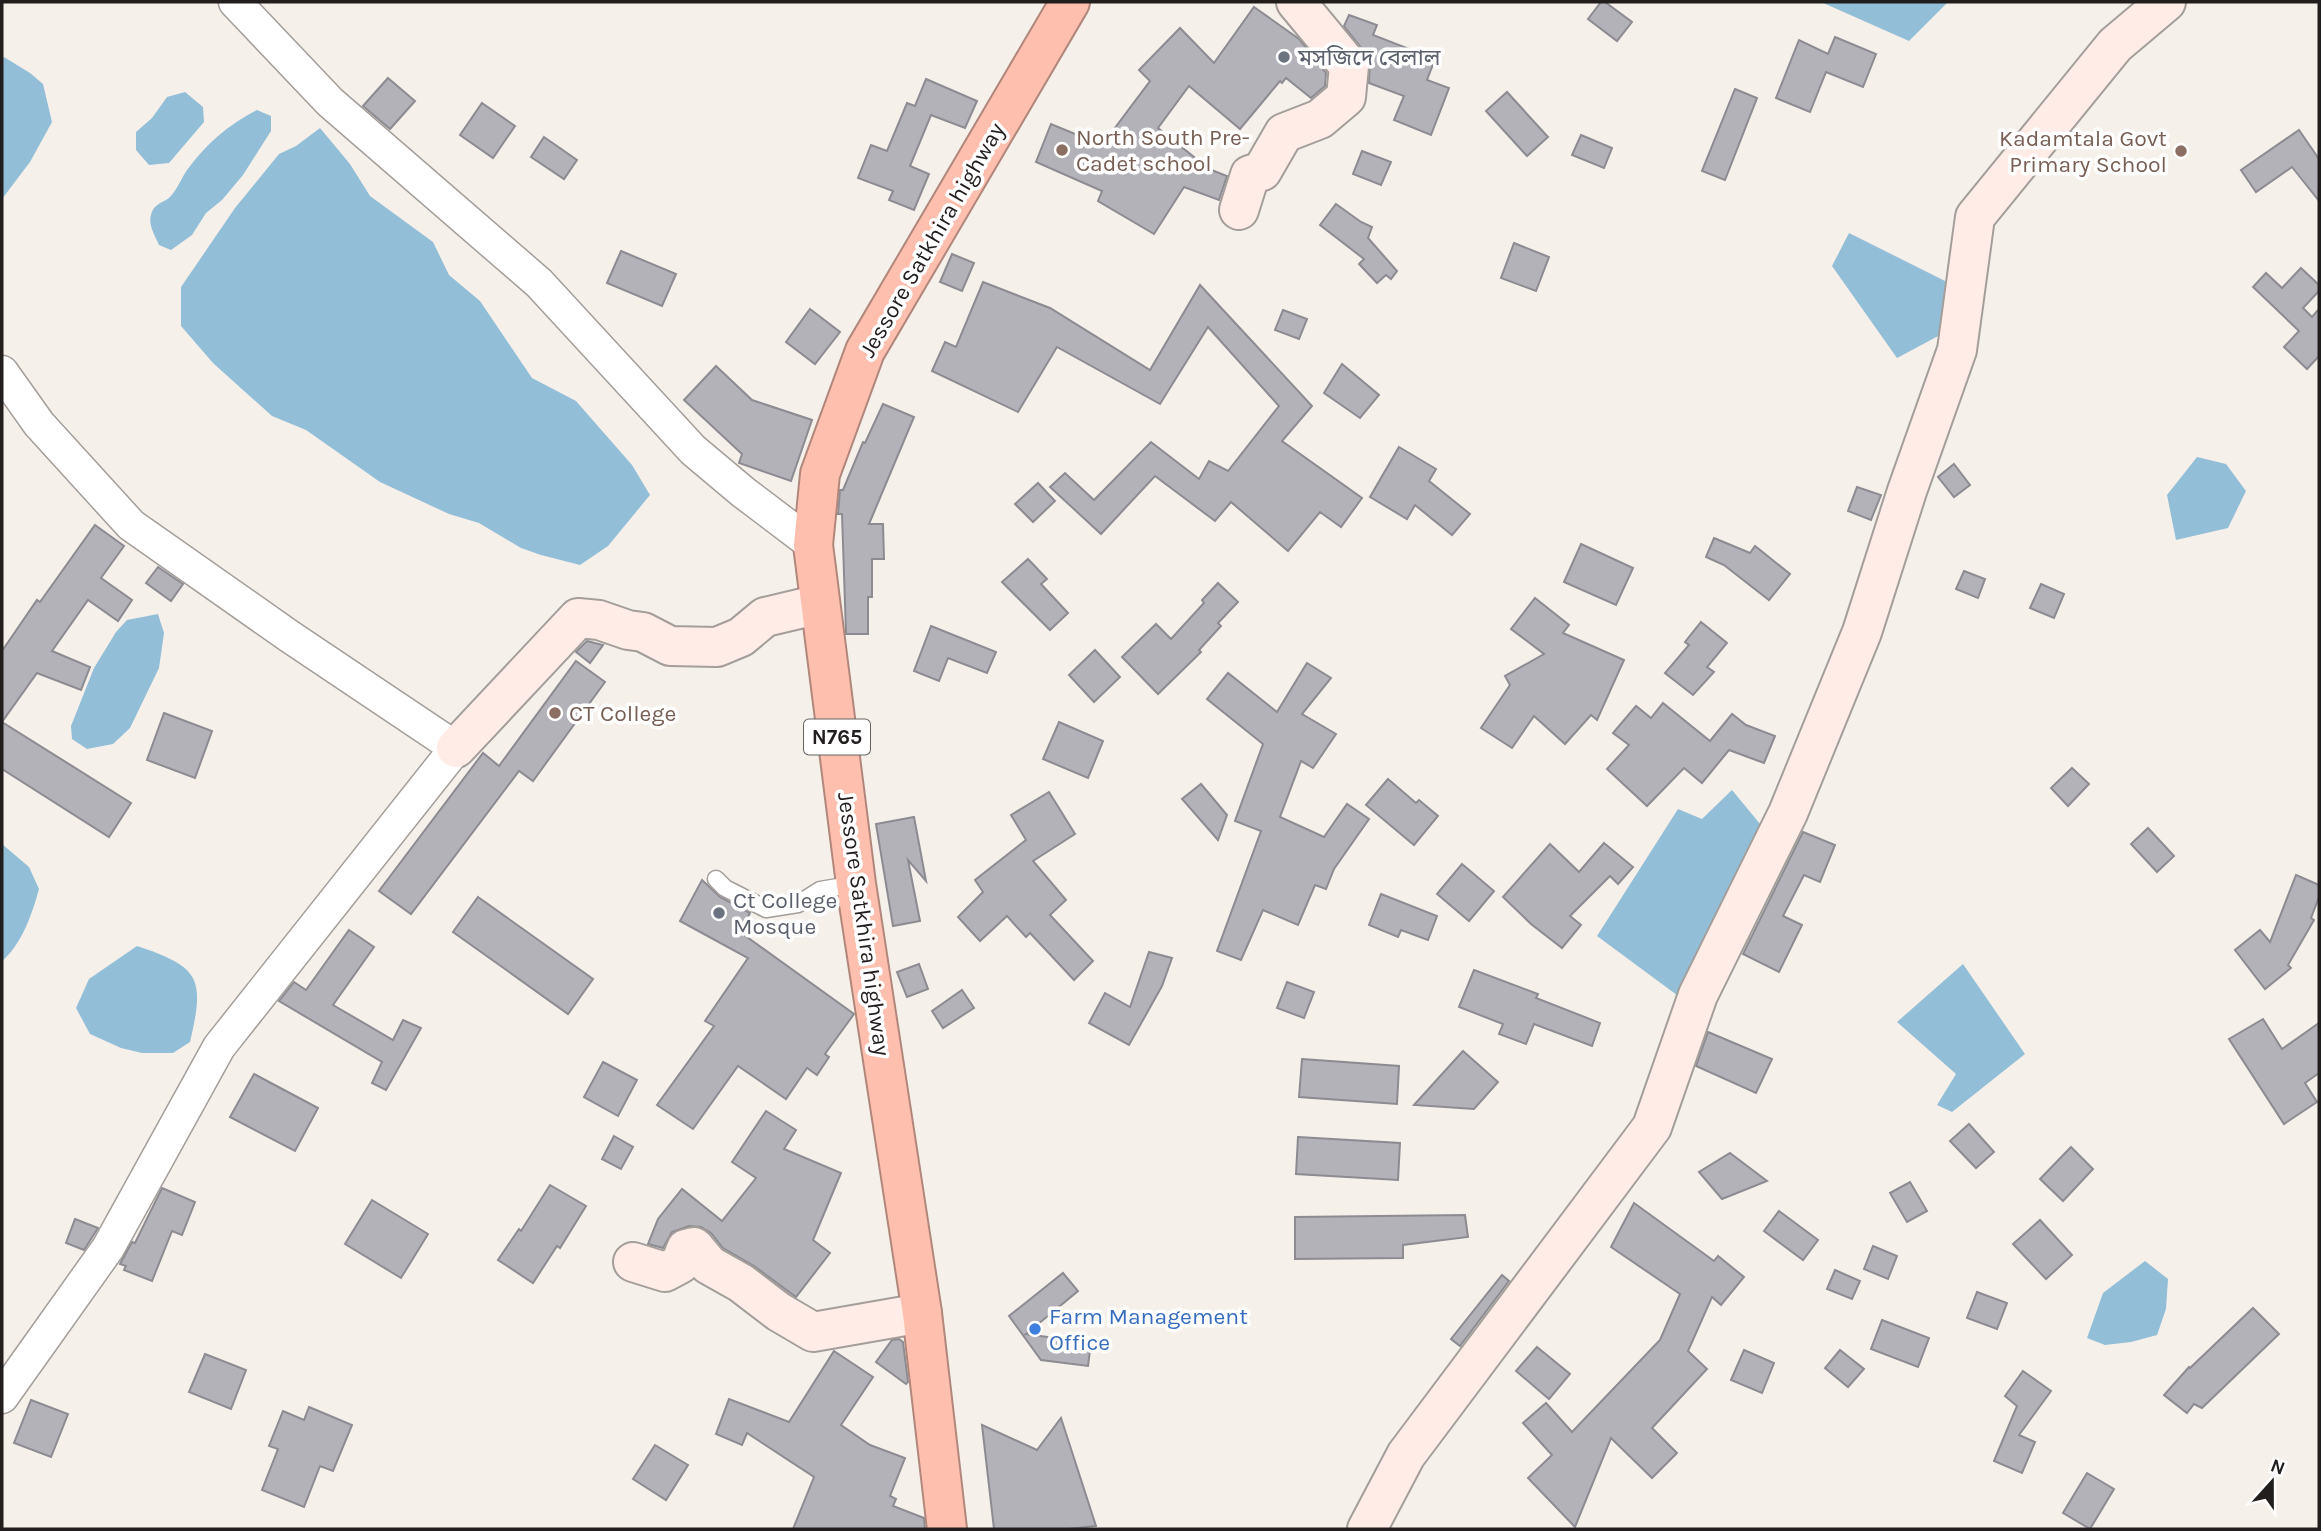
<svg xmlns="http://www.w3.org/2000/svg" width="2321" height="1531" viewBox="0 0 2321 1531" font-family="Karla,'Noto Sans Bengali',sans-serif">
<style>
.water{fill:#93bed7}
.building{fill:#b3b2b9;stroke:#8c8b92;stroke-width:2}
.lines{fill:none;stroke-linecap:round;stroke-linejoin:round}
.lane-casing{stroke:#a49e9a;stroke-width:19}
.street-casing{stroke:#a49e9a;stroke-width:35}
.secondary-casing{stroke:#a49e9a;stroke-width:42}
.highway-casing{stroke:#b1877b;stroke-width:42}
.lane{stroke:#fff;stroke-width:16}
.street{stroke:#fff;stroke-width:32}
.secondary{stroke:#ffece7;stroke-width:38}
.highway{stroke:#febfae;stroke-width:38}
.worship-dot{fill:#6b7280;stroke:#fff;stroke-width:2.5}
.education-dot{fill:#8d6e63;stroke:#fff;stroke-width:2.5}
.shop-dot{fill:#3f7fe0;stroke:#fff;stroke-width:2.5}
.labels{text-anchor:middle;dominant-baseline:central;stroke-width:7;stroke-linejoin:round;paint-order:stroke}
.shield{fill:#fff;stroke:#646261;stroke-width:2}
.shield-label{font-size:21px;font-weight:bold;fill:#211e1d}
.worship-label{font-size:23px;fill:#5b616d;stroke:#fff;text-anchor:start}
.education-label{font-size:23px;fill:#785e54;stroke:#fff;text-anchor:start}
.street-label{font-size:23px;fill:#211e1d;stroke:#fff}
.shop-label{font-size:23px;fill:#366cbe;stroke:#fff;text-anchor:start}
</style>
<rect width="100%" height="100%" fill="#f6f0eb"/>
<g class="water">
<path d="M1821,2h127l-39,39z"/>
<path d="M4,57l26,16 13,11 9,38 -22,40 -28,37v-139z"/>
<path d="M185,92l18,15 1,15 -35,41 -20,2 -13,-15v-18l16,-14 15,-21z"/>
<path d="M257,110l14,6v15l-28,44 -21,25 -16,13 -14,22 -21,15 -12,-5c-4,-9 -11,-20 -8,-30 3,-12 11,-11 19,-18 7,-7 12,-20 17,-27 19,-26 41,-45 70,-60z"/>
<path d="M320,128l30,36 20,32 63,46 16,33 31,26 52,77 44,23 56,64 18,30 -42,51 -28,19 -39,-10 -20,-7 -42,-25 -30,-9 -69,-32 -74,-52 -34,-14 -59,-53 -32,-37v-39l54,-79 44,-54 17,-8z"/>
<path d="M1849,233l108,54 -15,47 -45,24 -65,-92z"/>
<path d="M2197,457l29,7 20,27 -18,37 -52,12 -9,-45z"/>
<path d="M158,614l6,19 -5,35 -29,60 -17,16 -26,5 -15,-10 -1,-13 23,-58 22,-36 11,-12z"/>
<path d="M1732,790l38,46 -85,165 -88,-65 81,-127 24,10z"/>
<path d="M2,844l27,23 10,22c-7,25 -17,55 -37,72z"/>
<path d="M137,946c63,21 68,32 53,96l-17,11h-31l-21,-5 -31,-14 -14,-26 13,-29z"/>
<path d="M1963,964l62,90 -73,58 -15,-7 19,-31 -59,-52z"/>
<path d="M2145,1261l23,18 -2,30 -9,26 -26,7 -26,3 -18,-7 16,-45z"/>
</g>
<g class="building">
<path d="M1601,2h4l27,20 -15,19 -29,-22z"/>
<path d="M1254,7l45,32 27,34 -1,13 -14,12 -25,-20 -4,5 -2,-2 -40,48 -51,-43 -31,42 51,41 18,7 -8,24 -35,-13 -30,47 -56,-33 4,-10 -66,-29 15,-38 51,21 48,-64 -11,-11 41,-42 34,35z"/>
<path d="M1349,15l28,10 -4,10 62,24 -8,21 22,8 -18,47 -37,-15 10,-24 -35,-13 1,-24 -26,-33z"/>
<path d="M1835,37l41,17 -13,33 -37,-15 -16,40 -34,-14 23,-58 29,14z"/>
<path d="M388,78l27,23 -25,28 -27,-23z"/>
<path d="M926,79l51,22 -12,27 -34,-13 -21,51 19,8 -15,36 -25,-10 4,-9 -35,-13 13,-33 16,6 20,-48 8,3z"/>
<path d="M1735,89l22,9 -32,82 -23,-9z"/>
<path d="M1507,92l41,45 -21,19 -41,-45z"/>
<path d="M482,103l33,23 -22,32 -33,-23z"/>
<path d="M2299,130l20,29v42l-27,-34 -36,25 -15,-22z"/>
<path d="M1581,135l31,13 -8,20 -32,-13z"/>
<path d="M544,137l33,23 -13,19 -33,-22z"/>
<path d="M1362,151l29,11 -10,23 -28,-11z"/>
<path d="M1336,204l25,18 11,5 -4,11 29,33 -6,8 -5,-4 -9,8 -18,-19 5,-5 -44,-34z"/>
<path d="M1514,243l35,14 -13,34 -35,-13z"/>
<path d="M621,251l55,23 -14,32 -55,-23z"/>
<path d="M952,254l22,9 -12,28 -22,-9z"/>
<path d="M2301,268l18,17v6l-16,17 9,9 7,-8v47l-12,13 -23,-22 15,-16 -46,-44 13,-14 16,15z"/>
<path d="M983,282l67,26 100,62 50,-85 112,121 -30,35 80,57 -21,29 -21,-15 -32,39 -57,-49 -16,19 -60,-45 -54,58 -51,-47 15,-14 29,27 57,-58 48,37 10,-18 19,10 51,-65 -71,-79 -48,77 -103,-57 -39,65 -86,-41 13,-29 11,5z"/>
<path d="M810,309l30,23 -25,32 -29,-22z"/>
<path d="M1283,310l24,9 -8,20 -24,-9z"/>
<path d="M1342,364l37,31 -19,23 -36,-25z"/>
<path d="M716,366l36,34 60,20 -21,61 -52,-18 3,-9 -58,-54z"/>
<path d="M883,404l31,13 -45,107h14l1,35h-12v38h-4v37h-22l-4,-120h-4l2,-24h3l20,-48 2,1z"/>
<path d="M1399,447l37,22 -7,12 41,33 -18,21 -37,-30 -8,14 -37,-22z"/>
<path d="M1954,464l16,21 -16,12 -16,-20z"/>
<path d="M1038,483l17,18 -22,21 -18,-18z"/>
<path d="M1857,487l24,8 -10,25 -23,-9z"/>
<path d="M95,525l29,21 -23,32 31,22 -14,21 -30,-21 -36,51 38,16 -9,23 -44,-17 -35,49 129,81 -22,34 -107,-68v-118l35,-51 3,2z"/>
<path d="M1714,538l36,15 5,-7 35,28 -21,26 -45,-35 -18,-8z"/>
<path d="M1581,544l52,24 -17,37 -52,-23z"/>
<path d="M1028,559l19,20 -6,5 27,29 -18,17 -48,-48z"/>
<path d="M158,567l25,17 -12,17 -25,-18z"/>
<path d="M1964,571l21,8 -7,19 -22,-9z"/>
<path d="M1218,583l20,19 -20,21 3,3 -22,24 2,2 -43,42 -36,-37 34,-33 15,15 33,-36 -2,-3z"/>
<path d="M2041,584l23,10 -10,24 -24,-10z"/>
<path d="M1535,598l34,27 -6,8 61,27 -27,60 -6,-5 -26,29 -31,-28 -22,32 -31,-20 29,-43 -5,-9 39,-22 -33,-25z"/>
<path d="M1701,622l26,21 -20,24 7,5 -21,23 -28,-22 24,-28 -4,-3z"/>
<path d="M931,626l65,26 -9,21 -39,-15 -9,23 -25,-10z"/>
<path d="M587,641l16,4 -13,18 -14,-11z"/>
<path d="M1095,650l25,27 -26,25 -25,-27z"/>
<path d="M576,661l29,21 -72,99 -14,-10 -108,143 -32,-23 104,-138 16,13z"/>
<path d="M1307,663l24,15 -29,36 34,20 -23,34 -12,-7 -21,56 44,20 23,-33 22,15 -35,50 -8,20 -11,-4 -17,40 -35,-15 -22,50 -24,-9 44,-120 -26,-10 28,-77 -56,-45 21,-26 49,39z"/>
<path d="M1663,703l47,38 22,-27 14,11 29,11 -11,27 -35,-13 -27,33 -18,-15 -37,38 -40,-37 22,-24 -16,-12 23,-27 15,12z"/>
<path d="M164,713l48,18 -17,47 -48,-18z"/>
<path d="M1059,722l44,19 -15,37 -45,-19z"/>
<path d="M2072,768l17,16 -21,22 -17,-18z"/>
<path d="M1388,779l28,24 3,-3 19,16 -24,29 -48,-40z"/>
<path d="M1201,784l26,31 -9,25 -36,-41z"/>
<path d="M1049,792l26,42 -42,27 33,39 -16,15 43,46 -19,19 -44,-47 -4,4 -19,-21 -27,25 -22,-24 25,-25 -8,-12 51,-40 -15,-25z"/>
<path d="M914,817l12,64 -18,-21 12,61 -27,5 -17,-102z"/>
<path d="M2148,828l26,28 -17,16 -26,-28z"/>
<path d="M1803,832l32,13 -15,37 -16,-7 -21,41 19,9 -23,47 -36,-18z"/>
<path d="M1604,843l29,24 -15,17 -8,-8 -40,40 11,9 -19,23 -31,-24 -28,-27 47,-53 29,28z"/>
<path d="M1462,864l32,27 -25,30 -32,-27z"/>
<path d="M2296,875l23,10v12l-8,21 3,2 -26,45 3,3 -26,21 -30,-39 25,-20 10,12z"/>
<path d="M702,880l18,17 30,16 -10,19 114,82 -29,40 4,3 -12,18 -10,-7 -21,31 -48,-33 -45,63 -36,-24 57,-79 -9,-5 43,-63 -68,-37z"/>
<path d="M1381,894l56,22 -9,24 -27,-10 -3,7 -29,-12z"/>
<path d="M478,897l115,82 -25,35 -115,-82z"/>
<path d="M349,930l25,17 -41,58 60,35 10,-20 18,8 -35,62 -14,-7 10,-21 -103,-61 15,-19 12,8z"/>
<path d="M1149,952l23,6 -10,28 -33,59 -40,-22 16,-30 25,14z"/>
<path d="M919,964l9,25 -21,8 -10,-25z"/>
<path d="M1474,970l64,24 -2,4 64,25 -8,23 -58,-22 -8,20 -27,-10 4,-10 -44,-17z"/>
<path d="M1287,982l27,10 -10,26 -27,-10z"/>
<path d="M962,990l12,18 -31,20 -11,-17z"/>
<path d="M2263,1019l19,30 37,-26v50l-14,10 12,19 -33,22 -55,-85z"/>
<path d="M1708,1032l64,27 -16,34 -60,-27z"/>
<path d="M1463,1051l35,31 -24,27 -60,-4z"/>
<path d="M1302,1059l97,7 -2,38 -98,-7z"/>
<path d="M603,1062l34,18 -19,36 -34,-19z"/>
<path d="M254,1074l64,34 -23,43 -65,-34z"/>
<path d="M766,1111l30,19 -12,19 57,24 -28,67 17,13 -34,44 -42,-31 -31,-18 -12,-15 -10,-6 -12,-1 -17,6 -9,16 -15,-4 10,-25 24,-30 40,32 34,-43 -24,-16z"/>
<path d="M1969,1124l25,28 -18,16 -26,-27z"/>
<path d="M614,1136l19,11 -12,22 -19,-10z"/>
<path d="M1298,1137l102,6 -2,37 -102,-6z"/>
<path d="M2071,1147l22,22 -30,32 -23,-22z"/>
<path d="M1730,1153l37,28 -45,18 -23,-27z"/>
<path d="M1910,1182l17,29 -20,11 -17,-29z"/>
<path d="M550,1185l36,21 -26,42 -3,-2 -24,37 -35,-23 21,-31 2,2z"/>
<path d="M162,1188l33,14 -13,33 -10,-4 -20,50 -28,-11 2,-4 -6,-2 12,-22 3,1z"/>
<path d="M372,1200l56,34 -27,44 -56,-34z"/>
<path d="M1634,1203l80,58 4,-5 26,21 -23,28 -9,-8 -24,54 19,18 -55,59 25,25 -25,25 -41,-40 -36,89 -47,-49 24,-23 -29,-32 23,-20 26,29 88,-92 20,-46 -69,-47z"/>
<path d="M1779,1211l39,29 -15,20 -39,-29z"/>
<path d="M1465,1215l3,22 -65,8v13l-108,1v-42z"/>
<path d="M75,1219l23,9 -14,22 -18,-7z"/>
<path d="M2040,1220l32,35 -26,24 -33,-35z"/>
<path d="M1873,1246l24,10 -9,23 -24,-10z"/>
<path d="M1835,1270l25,11 -8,18 -25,-10z"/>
<path d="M1063,1273l15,18 -52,43 65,9 -3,23 -47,-6 -32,-44z"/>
<path d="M1502,1275l7,6 -49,65 -9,-7z"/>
<path d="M1977,1292l30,11 -10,26 -30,-11z"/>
<path d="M2253,1308l26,26 -77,74 -8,-4 -7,9 -23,-18 25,-28 1,1z"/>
<path d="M1882,1320l47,18 -11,29 -47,-18z"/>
<path d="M899,1339l4,3 5,40 -2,2 -30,-22 16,-22z"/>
<path d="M1537,1347l33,27 -21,25 -33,-28z"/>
<path d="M1744,1350l30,13 -12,30 -31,-13z"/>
<path d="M1840,1350l24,19 -16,18 -23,-19z"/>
<path d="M834,1351l39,26 -32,48 29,20 35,13 -15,38 6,3 -3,7 31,12 1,11h-132l21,-52 -67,-44 -5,12 -26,-11 13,-35 60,23z"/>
<path d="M205,1354l41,16 -15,39 -42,-17z"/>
<path d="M2023,1371l28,20 -32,44 16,7 -13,31 -28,-12 23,-55 -12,-10z"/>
<path d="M31,1400l37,14 -17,43 -37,-14z"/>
<path d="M309,1407l43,18 -19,46 -13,-5 -16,41 -42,-17 16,-41 -9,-3 14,-35 21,9z"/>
<path d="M1061,1418l35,108 -28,3h-74l-12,-104 55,25z"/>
<path d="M655,1445l33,20 -22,35 -33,-21z"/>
<path d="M2087,1473l27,16 -24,40 -27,-16z"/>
</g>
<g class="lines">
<defs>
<path id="lane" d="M716,879l9,9 41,21 32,-5 22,-14 36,-6"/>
<g id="street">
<path d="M235,2l95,100 209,181 154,167 50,42 70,53"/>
<path d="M2,372l37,52 92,101 158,111 167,112 -237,299 -111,201 -106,149"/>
</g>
<g id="secondary">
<path d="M1239,210l11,-35 12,-4 22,-38 36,-14 26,-22 3,-31 -53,-64"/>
<path d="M456,748l122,-130 21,2 29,10 15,2 27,14 47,1 24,-10 24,-20 55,-13"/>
<path d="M633,1262l32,10 15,-8 6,-15 8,-2 15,18 32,18 38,29 34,20 109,-19"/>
<path d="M1367,1529l39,-74 246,-328 46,-132 90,-182 74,-181 45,-141 50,-141 18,-133 140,-172 51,-43"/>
</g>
<path id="highway" d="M947,1529l-25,-216 -66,-429 -43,-339 7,-71 45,-123 205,-349"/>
</defs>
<use href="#lane" class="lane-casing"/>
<use href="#street" class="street-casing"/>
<use href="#secondary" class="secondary-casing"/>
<use href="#highway" class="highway-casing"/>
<use href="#lane" class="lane"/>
<use href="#street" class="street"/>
<use href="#secondary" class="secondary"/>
<use href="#highway" class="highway"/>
</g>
<g class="worship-dot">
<circle cx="1284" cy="57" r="7"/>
<circle cx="719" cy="913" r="7"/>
</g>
<g class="education-dot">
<circle cx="1062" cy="150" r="7"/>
<circle cx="2181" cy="151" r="7"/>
<circle cx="555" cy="713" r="7"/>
</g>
<circle class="shop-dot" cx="1035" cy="1329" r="7"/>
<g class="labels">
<rect class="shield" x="804" y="719.5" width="66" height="35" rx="5"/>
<g class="shield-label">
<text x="837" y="737">N765</text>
</g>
<g class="worship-label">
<text x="1298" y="57">মসজিদে বেলাল</text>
<text x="733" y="900">Ct College<tspan x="733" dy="26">Mosque</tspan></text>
</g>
<g class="education-label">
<text x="1076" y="137">North South Pre-<tspan x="1076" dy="26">Cadet school</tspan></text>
<text x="2167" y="138" text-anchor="end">Kadamtala Govt<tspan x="2167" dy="26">Primary School</tspan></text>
<text x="569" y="713">CT College</text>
</g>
<g class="street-label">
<text transform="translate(932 240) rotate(-60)">Jessore Satkhira highway</text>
<text transform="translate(864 924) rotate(82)">Jessore Satkhira highway</text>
</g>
<g class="shop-label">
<text x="1049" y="1316">Farm Management<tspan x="1049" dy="26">Office</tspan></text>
</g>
</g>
<rect width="2321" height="1531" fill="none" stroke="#211e1d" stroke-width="7"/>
<g transform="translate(2272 1482) rotate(21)" stroke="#ffffff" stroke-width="5" paint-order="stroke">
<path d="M0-5L12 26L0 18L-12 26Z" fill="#211e1d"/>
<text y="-10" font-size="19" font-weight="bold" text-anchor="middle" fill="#211e1d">N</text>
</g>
</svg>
